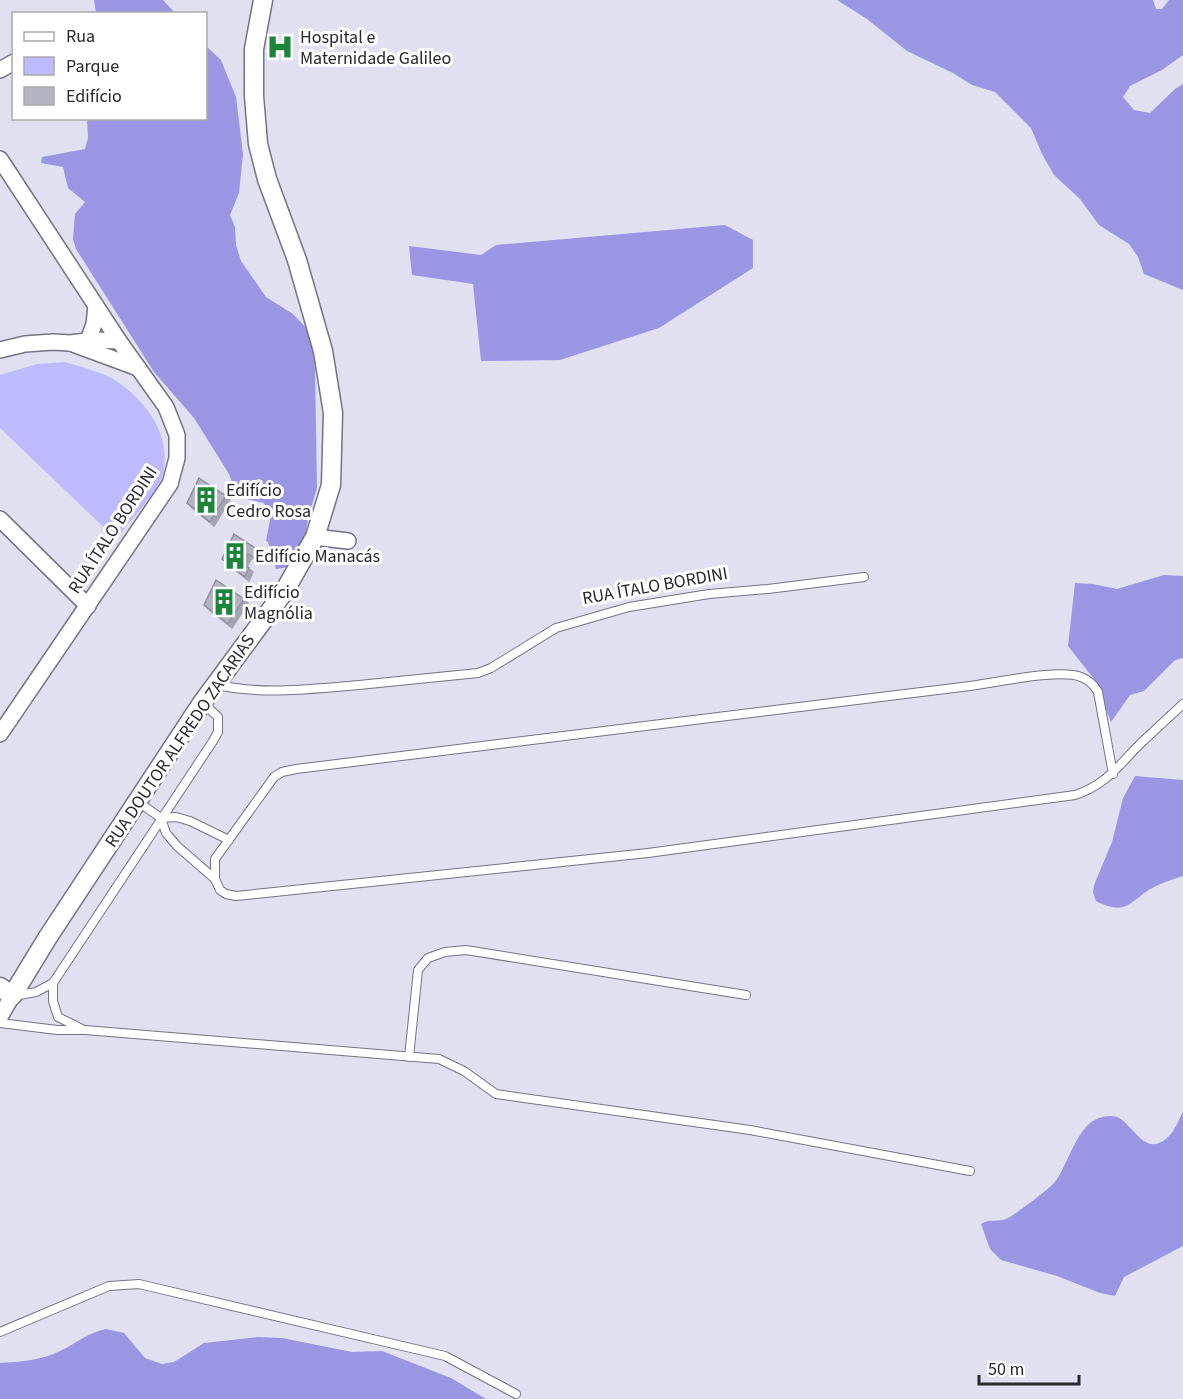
<svg xmlns="http://www.w3.org/2000/svg" width="1183" height="1399" viewBox="0 0 1183 1399" font-family="'Source Sans 3',sans-serif">
<style>
.green{fill:#bdbbfd}
.forest{fill:#9a96e4}
.building{fill:#b3b3c4;stroke:#8d8d9c;stroke-width:1.5;filter:url(#shadow)}
.lines{fill:none;stroke-linecap:round;stroke-linejoin:round}
.service-casing{stroke:#737382;stroke-width:10}
.minor-casing{stroke:#737382;stroke-width:18}
.tertiary-casing{stroke:#737382;stroke-width:21}
.service{stroke:#fff;stroke-width:8}
.minor{stroke:#fff;stroke-width:15}
.tertiary{stroke:#fff;stroke-width:18}
.labels{text-anchor:middle;dominant-baseline:central;stroke-width:6;stroke-linejoin:round;paint-order:stroke}
.poi-label{font-size:18px;fill:#27272d;stroke:#fff;text-anchor:start}
.street-label{font-size:18px;fill:#27272d;stroke:#fff}
</style>
<defs>
<filter id="shadow"><feDropShadow dx="4" dy="4" stdDeviation="0" flood-color="#0004"/></filter>
</defs>
<rect width="100%" height="100%" fill="#e0e0f1"/>
<path class="green" d="M65,362c16,5 34,9 48,17 34,21 62,60 48,101 -5,13 -35,46 -45,59l-116,-111v-53l37,-11z"/>
<g class="forest">
<path d="M94,0h69l12,13h-79z"/>
<path d="M837,0h316l3,9h6l7,-9h14v55l-21,15 -32,16 -7,11 11,13 16,3 25,-24 8,-5v206l-39,-16 -6,-17 -9,-13 -30,-19 -19,-26 -26,-24 -12,-21 -11,-26 -36,-36 -23,-7 -19,-12 -46,-22 -40,-32z"/>
<path d="M206,46l15,14 15,37 7,57 -4,39 -9,22 5,12 1,18 5,16 25,36 27,17 18,19 4,36 2,119 -9,30 -2,14 -7,17 -3,17 -20,3 -8,-27 -2,-1 4,-21 -6,-17 -26,-6 -9,-23 -35,-56 -40,-46 -78,-123 -3,-10 2,-25 10,-12 -17,-14 -5,-21 -22,-4 1,-6 43,-8 3,-11 -1,-19 119,-1z"/>
<path d="M725,225l28,15v28l-94,60 -99,32 -79,1 -8,-77 -61,-9 -3,-29 72,9 15,-10z"/>
<path d="M1164,575l19,1v82l-8,2 -31,31 -14,4 -19,27 -17,-43 -26,-33 7,-63 18,1 24,5z"/>
<path d="M1135,776l48,4v96c-9,3 -19,6 -27,10 -25,12 -27,32 -60,15l-3,-8 1,-8 18,-43 11,-44z"/>
<path d="M1183,1112v134l-59,31 -9,19 -15,-3 -43,-17 -56,-16 -11,-11 -9,-25c8,-6 18,-1 27,-6 9,-5 40,-28 47,-36 13,-17 22,-57 44,-64 5,-2 12,-3 18,-1 17,7 28,43 52,19 6,-6 10,-17 14,-24z"/>
<path d="M106,1329l18,4 21,25 17,6 12,-2 30,-19 54,-6 24,1 70,14 30,-1 69,27 35,21h-486v-36c19,-1 43,-3 60,-12 17,-8 27,-18 46,-22z"/>
</g>
<g class="building">
<path d="M199,478l27,18 -16,26 -23,-19z"/>
<path d="M234,534l27,18 -5,7 -8,-5 -5,9 6,5 -4,9 -23,-18z"/>
<path d="M216,580l28,19 -16,25 -24,-19z"/>
</g>
<g class="lines">
<defs>
<g id="service">
<path d="M217,685c46,10 95,4 142,0 40,-4 79,-8 119,-12l13,-5 65,-40 73,-21 80,-13 59,-5 96,-12"/>
<path d="M1113,774l-15,-82c-4,-7 -9,-12 -17,-15 -20,-9 -87,6 -111,9l-674,83 -14,3 -8,5 -59,82v20l5,11 6,4 10,2 412,-43 427,-58c31,-10 44,-30 66,-52 14,-13 28,-26 42,-39"/>
<path d="M138,802l23,16 15,-1 14,4 39,19"/>
<path d="M161,818l5,15 11,13 38,33"/>
<path d="M53,983v18l5,16 24,12"/>
<path d="M13,996l23,-4 17,-9 160,-242 5,-9v-15l-15,-14"/>
<path d="M0,1023l57,7h28l354,29 25,12 32,23 254,36 220,41"/>
<path d="M409,1057l9,-87 10,-12 17,-6 21,-2 280,45"/>
<path d="M0,1332l109,-46 30,-2 306,72 71,38"/>
</g>
<g id="minor">
<path d="M0,70l14,-8"/>
<path d="M0,159l119,182 47,66 11,28v23l-7,26 -170,250"/>
<path d="M88,341l6,-17 2,-18"/>
<path d="M73,344l65,24"/>
<path d="M0,350l25,-6 28,-2 17,1 25,-3 24,1"/>
<path d="M0,519l88,87"/>
<path d="M315,537l33,4"/>
<path d="M0,1017l12,-21"/>
</g>
<path id="tertiary" d="M0,987l12,9 36,-59 154,-234 82,-111 31,-55 16,-52 2,-72 -10,-62 -26,-91 -30,-81 -9,-35 -4,-48v-47l9,-49"/>
</defs>
<use href="#service" class="service-casing"/>
<use href="#minor" class="minor-casing"/>
<use href="#tertiary" class="tertiary-casing"/>
<use href="#service" class="service"/>
<use href="#minor" class="minor"/>
<use href="#tertiary" class="tertiary"/>
</g>
<defs>
<symbol id="hospital-bare" viewBox="-9 -9 18 18"><path d="M-5-5h3v3.5h4V-5h3V5h-3V1.5h-4V5h-3Z" fill="#1d853b" stroke="#fff" stroke-width="2.5" paint-order="stroke"/></symbol>
<symbol id="building-bare" viewBox="-9 -9 18 18"><path d="M-4-6H4V6H1V3H-1V6H-4ZM-2.5-4.3h1.7v1.8h-1.7ZM.8-4.3h1.7v1.8H.8ZM-2.5-1h1.7V.8h-1.7ZM.8-1h1.7V.8H.8Z" fill="#1d853b" stroke="#fff" stroke-width="2.5" paint-order="stroke"/></symbol>
</defs>
<g fill-rule="evenodd">
<use href="#hospital-bare" x="261" y="28" width="38" height="38"/>
<use href="#building-bare" x="187" y="481" width="38" height="38"/>
<use href="#building-bare" x="216" y="537" width="38" height="38"/>
<use href="#building-bare" x="205" y="583" width="38" height="38"/>
</g>
<g class="labels">
<g class="poi-label">
<text x="300" y="37">Hospital e<tspan x="300" dy="21">Maternidade Galileo</tspan></text>
<text x="226" y="490">Edifício<tspan x="226" dy="21">Cedro Rosa</tspan></text>
<text x="255" y="556">Edifício Manacás</text>
<text x="244" y="592">Edifício<tspan x="244" dy="21">Magnólia</tspan></text>
</g>
<g class="street-label">
<text transform="translate(113 530) rotate(-57)">RUA ÍTALO BORDINI</text>
<text transform="translate(655 586) rotate(-10)">RUA ÍTALO BORDINI</text>
<text transform="translate(180 741) rotate(-56)">RUA DOUTOR ALFREDO ZACARIAS</text>
</g>
</g>
<rect x="12" y="12" width="195" height="108" fill="#ffffff" stroke="#a9a9ab" stroke-width="1.5"/>
<rect x="24" y="32" width="30" height="9" fill="#ffffff" stroke="#a9a9ab" stroke-width="1.5"/>
<text x="66" y="42" font-size="18" fill="#27272d">Rua</text>
<rect x="24" y="57" width="30" height="18" fill="#bdbbfd" stroke="#a9a9ab" stroke-width="1.5"/>
<text x="66" y="72" font-size="18" fill="#27272d">Parque</text>
<rect x="24" y="87" width="30" height="18" fill="#b3b3c4" stroke="#a9a9ab" stroke-width="1.5"/>
<text x="66" y="102" font-size="18" fill="#27272d">Edifício</text>
<path d="M979 1375v9h100v-9" fill="none" stroke="#27272d" stroke-width="3"/>
<text x="988" y="1375" font-size="18" fill="#27272d" stroke="#ffffff" stroke-width="4.5" paint-order="stroke">50 m</text>
</svg>
